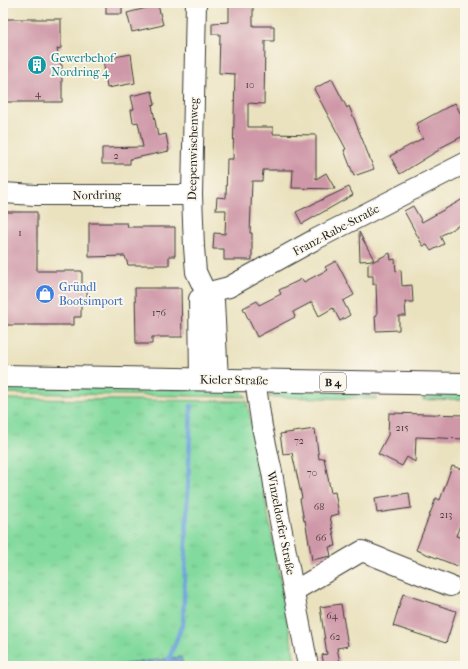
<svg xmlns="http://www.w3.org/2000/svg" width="468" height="669" viewBox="0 0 468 669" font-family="'IM FELL French Canon',serif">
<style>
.grass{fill:url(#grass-tufts);stroke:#507b5d}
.water{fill:url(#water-ripples);stroke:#46607c}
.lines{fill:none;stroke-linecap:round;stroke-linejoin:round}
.stream{stroke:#6fa3dc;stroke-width:4.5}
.building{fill:#cf98a8}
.minor-casing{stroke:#3b3a34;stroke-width:22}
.major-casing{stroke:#3b3a34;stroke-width:24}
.minor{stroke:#fff;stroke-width:20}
.major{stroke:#fff;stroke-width:22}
.labels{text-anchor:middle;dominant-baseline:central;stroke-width:3.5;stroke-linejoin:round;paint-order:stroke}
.number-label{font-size:10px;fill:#493b3f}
.shield{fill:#fbf7ec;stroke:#5f5e5a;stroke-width:1}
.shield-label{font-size:11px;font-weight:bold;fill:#1c1c1c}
.culture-label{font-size:12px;fill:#0d838f;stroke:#fbf7ec;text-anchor:start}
.street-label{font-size:12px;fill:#1c1c1c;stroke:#fbf7ec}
.shop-label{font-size:12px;fill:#366cbe;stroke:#fbf7ec;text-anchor:start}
</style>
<defs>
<pattern id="grass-tufts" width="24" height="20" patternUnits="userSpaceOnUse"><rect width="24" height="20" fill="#83da9e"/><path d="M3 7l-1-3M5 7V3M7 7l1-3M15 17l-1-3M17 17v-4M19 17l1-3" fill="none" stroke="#71ba88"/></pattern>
<pattern id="water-ripples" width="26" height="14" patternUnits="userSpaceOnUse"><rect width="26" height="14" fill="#6fa3dc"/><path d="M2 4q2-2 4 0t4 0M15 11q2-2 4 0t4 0" fill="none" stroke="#5a84b2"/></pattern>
</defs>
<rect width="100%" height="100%" fill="#fbf7ec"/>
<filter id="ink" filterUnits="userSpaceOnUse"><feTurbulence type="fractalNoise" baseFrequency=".025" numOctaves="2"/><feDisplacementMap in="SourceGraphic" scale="8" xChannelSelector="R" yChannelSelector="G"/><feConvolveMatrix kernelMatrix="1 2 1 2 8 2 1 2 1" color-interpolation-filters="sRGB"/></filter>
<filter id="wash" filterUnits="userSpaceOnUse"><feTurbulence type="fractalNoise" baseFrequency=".012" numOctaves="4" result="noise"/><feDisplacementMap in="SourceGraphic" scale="16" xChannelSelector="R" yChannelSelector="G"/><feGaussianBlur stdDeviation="0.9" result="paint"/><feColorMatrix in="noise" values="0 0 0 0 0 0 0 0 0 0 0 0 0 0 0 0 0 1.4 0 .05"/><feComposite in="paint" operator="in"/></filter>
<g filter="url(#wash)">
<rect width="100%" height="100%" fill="#eae2bf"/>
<g class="grass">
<path d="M3,386l236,4 8,7 -244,-4z"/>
<path d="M274,391h56l47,6v2l-109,-2z"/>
<path d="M442,393h23v6l-42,1v-4z"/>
<path d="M3,399l244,2 49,265h-113l-2,-9 -70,9h-108z"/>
</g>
<path class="water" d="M181,657l2,9h-72z"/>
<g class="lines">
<path class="stream" d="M169,659l14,-36 8,-217"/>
</g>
<g id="blocks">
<g class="building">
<rect x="106" y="3" width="16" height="11"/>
<path d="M229,3h24v23h21v15h-9l-1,63 -16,-1v24h25v7l43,1v44l10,-6 9,16 -43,-1 1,-18h-30l-1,11h-10l-2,52h2v27h-28v-11h-11l1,-16 11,1 1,-24h-10l1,-13 9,1 1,-39h6l2,-85 -16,-1 1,-39h-8v-11l17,-1z"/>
<path d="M158,5l5,20 -31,7 -5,-19z"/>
<path d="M3,19h58v29l-4,1 4,16h1v37h-59z"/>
<path d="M131,54l4,29 -28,5 -4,-29z"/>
<path d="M332,79l15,29 2,-2 25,63 -20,7 -10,-26 2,-1 -32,-60z"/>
<path d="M152,91l3,13 -3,1 6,31 8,-2 3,17 -39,8v5h-28v-16l41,-1 -5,-25 -5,1 -2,-13 3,-1 -3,-13z"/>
<path d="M455,103l10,19v13l-27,14 1,1 -39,24 -10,-18 33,-18 -6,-9 2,-1 -3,-4z"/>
<path d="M349,187l4,8 -51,29 -6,-12z"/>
<path d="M465,198v24l-25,14 4,8 -13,7 -4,-6 -4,1 -19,-35 9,-5 9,16z"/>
<path d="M3,212h34v59h45v16h5v14h-6v16h-7v8h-71z"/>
<path d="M89,223h38l1,4h47v29h-6v9h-41l-3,-9 -36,1z"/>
<path d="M359,232l15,28 -14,1z"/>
<path d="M390,253l1,7 4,-1 1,12 5,-1 1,16 10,-1 1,17h-8l1,14h-7v14l-23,1 -1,-15 2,-1 -1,-32 -3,2v-9h-5v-12z"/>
<path d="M336,261l18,34 -11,6 7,14 -10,6 -7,-13 -14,8 -7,-14 -19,10 2,5 -38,20 -14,-29 14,-7 2,4 22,-11 -2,-4 23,-11 2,3 23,-12 -2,-3z"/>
<path d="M135,288h46l1,49h-30v7h-16z"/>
<path d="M389,413l76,2v24l-49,-2 -1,25 -8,-5 -5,9 -24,-12 10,-19z"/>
<path d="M315,429l4,30 5,-1 7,35 4,-1 4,22 -9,2 6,30 -7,1 2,9 -19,4 -7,-40 -1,1 -4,-22 2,-1 -10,-45 -9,1 -3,-20z"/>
<path d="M452,466l13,4v42l-9,24 9,3v30l-49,-19 20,-52 4,2z"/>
<path d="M409,493l2,15 -34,5 -2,-15z"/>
<path d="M403,594l53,17 -10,32 -53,-17z"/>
<path d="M341,604l7,42 -11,2 3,14 -6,4h-10l-2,-11 5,-1 -7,-47z"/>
</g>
</g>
</g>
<g filter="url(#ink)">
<use href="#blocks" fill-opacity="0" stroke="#3b3a34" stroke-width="1"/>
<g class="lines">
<defs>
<g id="minor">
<path d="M196,3l-4,192 2,52 2,25 10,21 8,8 4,79"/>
<path d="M3,193l32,2h157"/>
<path d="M200,380l-1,-81 7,-6 23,-6 85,-47 151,-77"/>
<path d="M255,380l7,47 10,45 7,44 29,150"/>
<path d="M294,591l68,-40 88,35"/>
</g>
<path id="major" d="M3,376l462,8"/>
</defs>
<use href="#minor" class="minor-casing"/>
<use href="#major" class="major-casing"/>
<use href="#minor" class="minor"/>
<use href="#major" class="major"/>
</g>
</g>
<defs>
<symbol id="building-disc" viewBox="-11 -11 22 22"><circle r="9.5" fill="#0f9aa8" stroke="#fbf7ec"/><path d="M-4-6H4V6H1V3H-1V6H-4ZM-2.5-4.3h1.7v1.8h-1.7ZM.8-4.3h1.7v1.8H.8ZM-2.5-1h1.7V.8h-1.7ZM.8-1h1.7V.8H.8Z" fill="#fff"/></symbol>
<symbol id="shop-disc" viewBox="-11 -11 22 22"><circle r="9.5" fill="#3f7fe0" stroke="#fbf7ec"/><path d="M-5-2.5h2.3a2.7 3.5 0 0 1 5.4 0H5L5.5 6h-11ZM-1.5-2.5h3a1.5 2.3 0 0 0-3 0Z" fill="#fff"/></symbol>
</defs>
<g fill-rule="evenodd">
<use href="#building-disc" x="26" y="54" width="22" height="22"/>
<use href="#shop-disc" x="34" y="283" width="22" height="22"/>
</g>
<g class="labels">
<g class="number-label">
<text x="250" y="85">10</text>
<text x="38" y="94">4</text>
<text x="116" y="156">2</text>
<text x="20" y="233">1</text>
<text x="159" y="313">176</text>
<text x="402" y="428">215</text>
<text x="299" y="441">72</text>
<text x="312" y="473">70</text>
<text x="319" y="507">68</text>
<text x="446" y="515">213</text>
<text x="321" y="538">66</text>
<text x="332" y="616">64</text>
<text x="335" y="637">62</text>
</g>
<rect class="shield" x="320" y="373" width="26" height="18" rx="3"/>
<g class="shield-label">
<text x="333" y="382">B 4</text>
</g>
<g class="culture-label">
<text x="51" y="58">Gewerbehof<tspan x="51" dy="14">Nordring 4</tspan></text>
</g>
<g class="street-label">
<text transform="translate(193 149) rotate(-89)">Deepenwischenweg</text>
<text transform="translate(97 195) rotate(-1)">Nordring</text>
<text transform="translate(336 230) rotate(-28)">Franz-Rabe-Straße</text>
<text transform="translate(234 380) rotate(1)">Kieler Straße</text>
<text transform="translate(281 523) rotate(79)">Winzeldorfer Straße</text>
</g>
<g class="shop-label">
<text x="59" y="287">Gründl<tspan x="59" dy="14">Bootsimport</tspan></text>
</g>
</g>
<rect width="468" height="669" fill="none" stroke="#fbf7ec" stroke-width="16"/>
</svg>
